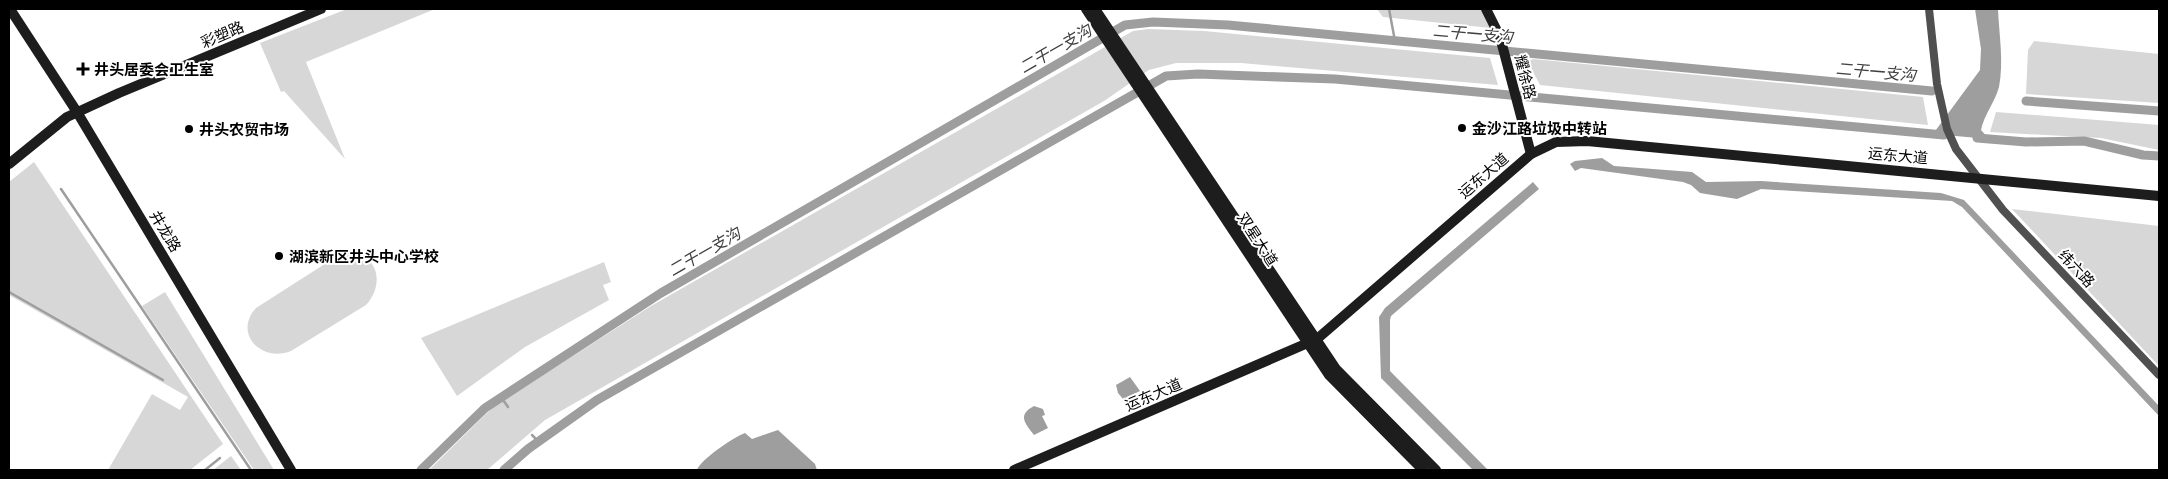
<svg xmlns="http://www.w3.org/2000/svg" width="2168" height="479" viewBox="0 0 2168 479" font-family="Lato,'Noto Sans SC',sans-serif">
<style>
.green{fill:#d7d7d7}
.water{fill:#9e9e9e}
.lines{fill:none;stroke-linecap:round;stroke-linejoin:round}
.stream{stroke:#9e9e9e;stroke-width:2.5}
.canal{stroke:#9e9e9e;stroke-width:9}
.street{stroke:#505050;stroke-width:8}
.secondary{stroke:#1d1d1d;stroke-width:10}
.poi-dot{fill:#000;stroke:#fff;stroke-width:2}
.labels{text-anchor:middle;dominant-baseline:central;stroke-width:4;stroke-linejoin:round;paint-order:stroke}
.street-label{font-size:15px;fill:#000;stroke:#fff}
.poi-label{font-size:15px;font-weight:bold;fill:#000;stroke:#fff;text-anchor:start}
.water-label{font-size:16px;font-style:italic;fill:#3f3f3f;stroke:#fff}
</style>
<rect width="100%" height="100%" fill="#fff"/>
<g class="green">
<path d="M347,9h88l-129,53 39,97 -61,-68 -3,1 -21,-49z"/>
<path d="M1377,9h105l9,19 -108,-11z"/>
<path d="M1148,29l56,2 286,27 8,27 -257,-22h-65l-27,7 -45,31 -559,319 -58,50h-58l64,-63 158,-101 482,-275z"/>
<path d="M2034,41l125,13v49l-133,-9 2,-44z"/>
<path d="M1533,59l390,38 5,28 -388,-40 -12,-23z"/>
<path d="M1996,112l163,13v25l-58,-12 -111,-6z"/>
<path d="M34,162l189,282 -33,26h-82l44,-76 28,16 8,-13 -179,-102v-113z"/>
<path d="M2012,209l147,17v140z"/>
<path d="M342,253c34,-4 45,29 24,52l-75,46c-30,12 -58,-18 -35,-43z"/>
<path d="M604,262l7,20 -8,3 6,15 -84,47 -68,49 -36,-58z"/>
<path d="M165,292l109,178h-20l-112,-164z"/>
<path d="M231,456l10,14h-28z"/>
</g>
<g class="water">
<path d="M1975,9h23c1,25 6,53 1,78 -4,15 -15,28 -18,43l8,9 -56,-5 47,-64 1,-21z"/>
<path d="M1602,158l12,8 78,6 14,10 55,-1 180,12 23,7 195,206v10l-197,-209 -10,-6 -191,-12 -24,10 -37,-6 -9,-8 -8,-3 -102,-14 -6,3 -5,-7 5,-3z"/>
<path d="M1533,182l6,7 -148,127 -1,4v51l98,99h-15l-92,-92 -2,-61 6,-9z"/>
<path d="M1130,377l10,14 -17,8 -5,-6 -2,-8z"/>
<path d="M1034,406l9,3 2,6 -3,1 6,12 -14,7c-9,-12 -17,-20 0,-29z"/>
<path d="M778,430l37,34 2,6h-120c3,-10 37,-33 48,-37l7,6z"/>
</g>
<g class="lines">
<g class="stream">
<path d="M1389,9l6,32"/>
<path d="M61,189l190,281"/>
<path d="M9,292l154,88"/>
<path d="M501,397l7,10"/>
<path d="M532,435l6,6"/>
<path d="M205,470l15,-12"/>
</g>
<g class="canal">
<path d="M2026,101l133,10"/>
<path d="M1977,138l49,4 58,-1 59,14 16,1"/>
<path d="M421,470l64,-62 176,-115 464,-268 28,-3 75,3 704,66"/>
<path d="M504,470l24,-21 69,-49 569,-324 32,-2 137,5 609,56"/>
</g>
<path class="street" d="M1929,9l8,75 10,45 9,20 47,61 156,165"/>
<g class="secondary">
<path d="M10,9l67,103 214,358"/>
<path d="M1086,9l243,366 94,95"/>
<path d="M1095,9l241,360 100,101"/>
<path d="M1486,9l14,28 31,117"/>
<path d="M9,164l58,-47 52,-24 202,-84"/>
<path d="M1014,470l303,-131 214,-185 25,-12 31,-1 572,55"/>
</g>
</g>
<g class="poi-dot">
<path d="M80.5 61.5h5v5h5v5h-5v5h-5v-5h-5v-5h5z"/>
<circle cx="1462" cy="128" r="5"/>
<circle cx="189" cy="129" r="5"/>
<circle cx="279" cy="256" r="5"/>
</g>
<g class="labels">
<g class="street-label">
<text transform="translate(222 34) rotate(-23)">彩塑路</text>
<text transform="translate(1526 77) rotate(76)">耀徐路</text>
<text transform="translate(1898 155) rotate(5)">运东大道</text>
<text transform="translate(1483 175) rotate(-41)">运东大道</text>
<text transform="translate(166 231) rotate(59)">井龙路</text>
<text transform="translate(1258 239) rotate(57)">双星大道</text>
<text transform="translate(2077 268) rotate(47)">纬六路</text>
<text transform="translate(1153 394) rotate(-23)">运东大道</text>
</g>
<g class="poi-label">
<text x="94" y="69">井头居委会卫生室</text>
<text x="1472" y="128">金沙江路垃圾中转站</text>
<text x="199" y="129">井头农贸市场</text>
<text x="289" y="256">湖滨新区井头中心学校</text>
</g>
<g class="water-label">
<text transform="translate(1473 33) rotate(5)">二干一支沟</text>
<text transform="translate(1055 48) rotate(-30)">二干一支沟</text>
<text transform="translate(1876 71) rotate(5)">二干一支沟</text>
<text transform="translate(704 251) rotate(-30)">二干一支沟</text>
</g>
</g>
<rect width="2168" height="479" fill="none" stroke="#000000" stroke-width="20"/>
</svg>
